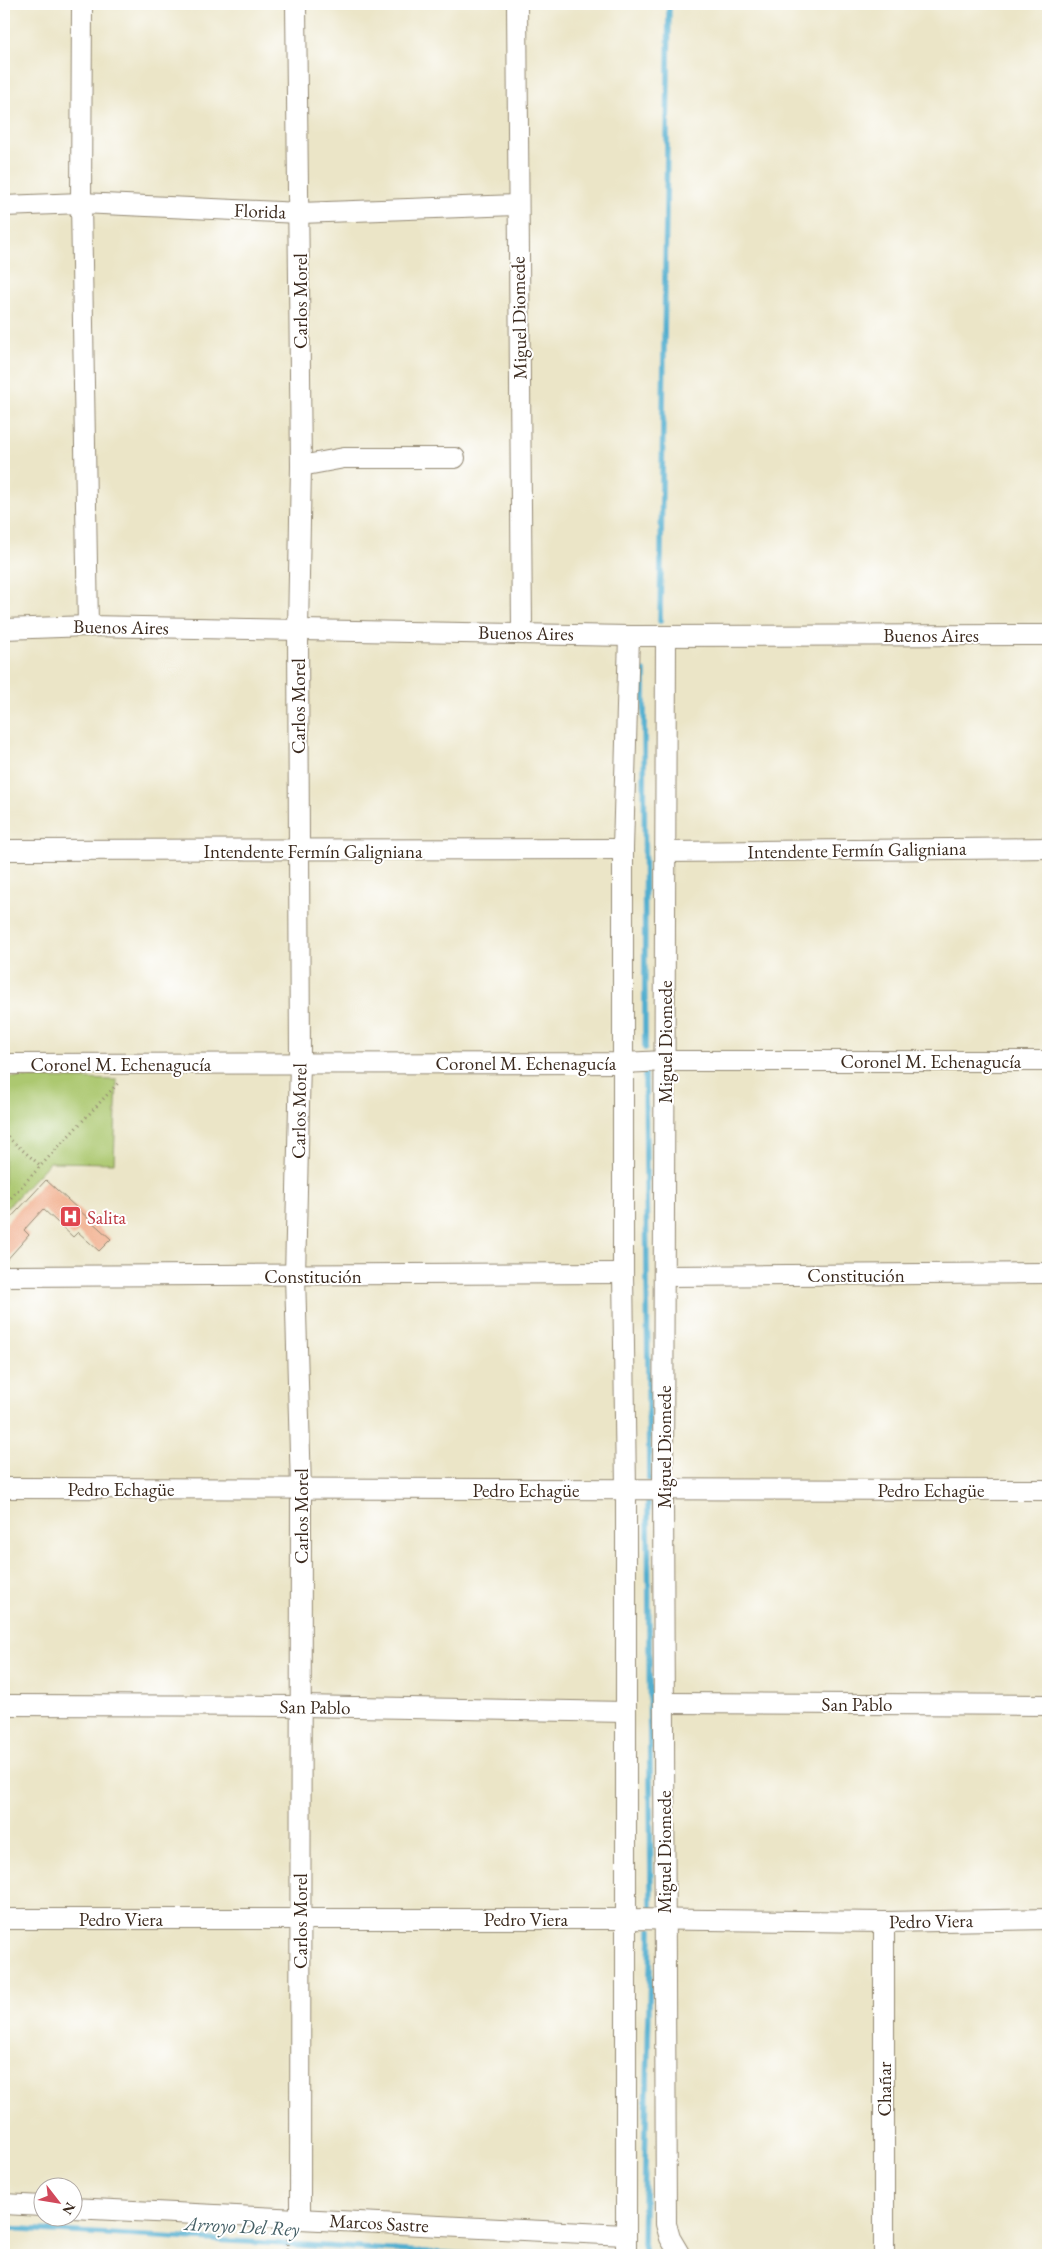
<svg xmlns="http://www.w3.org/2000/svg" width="1052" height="2259" viewBox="0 0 1052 2259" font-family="'EB Garamond',serif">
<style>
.green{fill:#acc86f;stroke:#747946}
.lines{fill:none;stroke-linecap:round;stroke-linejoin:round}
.stream{stroke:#51aecf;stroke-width:5.5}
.building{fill:#f1ae8c}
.minor-casing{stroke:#938872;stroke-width:22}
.path{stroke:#938872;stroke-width:3;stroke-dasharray:1 4;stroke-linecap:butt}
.minor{stroke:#fff;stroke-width:20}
.labels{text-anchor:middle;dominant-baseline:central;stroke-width:4;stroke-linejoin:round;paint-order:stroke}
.street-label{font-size:19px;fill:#3b2a1e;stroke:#fff}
.health-label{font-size:19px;fill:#be3a42;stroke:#fff;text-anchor:start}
.water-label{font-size:20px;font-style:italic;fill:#445f65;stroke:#fff}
</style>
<rect width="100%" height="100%" fill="#fff"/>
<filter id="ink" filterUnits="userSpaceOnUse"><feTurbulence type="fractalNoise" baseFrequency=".02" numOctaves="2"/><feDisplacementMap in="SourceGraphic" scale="10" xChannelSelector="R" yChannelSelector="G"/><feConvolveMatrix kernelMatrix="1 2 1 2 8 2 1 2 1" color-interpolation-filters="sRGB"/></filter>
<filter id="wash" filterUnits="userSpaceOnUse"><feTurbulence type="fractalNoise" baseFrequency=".0096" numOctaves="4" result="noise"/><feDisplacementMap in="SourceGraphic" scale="20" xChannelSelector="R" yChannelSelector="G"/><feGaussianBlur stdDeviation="1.12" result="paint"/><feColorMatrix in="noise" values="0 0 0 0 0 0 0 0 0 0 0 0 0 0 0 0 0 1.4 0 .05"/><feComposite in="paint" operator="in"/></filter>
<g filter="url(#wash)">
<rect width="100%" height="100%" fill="#ebe5c7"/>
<path class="green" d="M4,1077l113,3 -3,83 -64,-1 -46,49z"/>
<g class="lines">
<g class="stream">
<path d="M660,621l9,-617"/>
<path d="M644,671l1,377"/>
<path d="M645,1073l4,406"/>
<path d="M648,1501l3,406"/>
<path d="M4,2228l474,27"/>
<path d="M645,2255l-2,-11 8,-314"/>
</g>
</g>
<g id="blocks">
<path class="building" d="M46,1180l65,59 -12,12 -21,-19 -5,5 -30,-28 -19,21 5,5 -25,28v-38z"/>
</g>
</g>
<g filter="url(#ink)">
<use href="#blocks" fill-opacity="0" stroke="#938872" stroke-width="1"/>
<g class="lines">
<defs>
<g id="minor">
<path d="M82,4l-1,199 7,423"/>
<path d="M296,4l5,462 -3,164 2,432 -5,214 6,213 -1,730"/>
<path d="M517,4l5,628"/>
<path d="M4,206l77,-3 219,10 217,-8"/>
<path d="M301,466l43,-8h111"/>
<path d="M4,629l84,-3 541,10 419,-1"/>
<path d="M666,636l-3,853 3,735 4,14 10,17"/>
<path d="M4,850l619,-1"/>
<path d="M666,852l382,-4"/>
<path d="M4,1064l619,-1 42,-2h383"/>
<path d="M4,1276l619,-3"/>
<path d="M664,1276l384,-3"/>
<path d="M4,1488l1044,2"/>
<path d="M665,1703l383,2"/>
<path d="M4,1705l297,1 325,6"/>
<path d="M4,1919h621l259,3 164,-3"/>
<path d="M4,2204l38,2"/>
<path d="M72,2208l553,27"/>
<path d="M626,2255v-765l-3,-217v-424l6,-213"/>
<path d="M884,2255v-333"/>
</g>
</defs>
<use href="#minor" class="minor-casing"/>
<g class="path">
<path d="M4,1134l37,32"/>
<path d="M4,1205l116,-124"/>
<path d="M287,2255v-19"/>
</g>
<use href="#minor" class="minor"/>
</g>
</g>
<defs>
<symbol id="hospital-square" viewBox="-11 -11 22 22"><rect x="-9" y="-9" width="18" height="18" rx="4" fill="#e0444e" stroke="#fff"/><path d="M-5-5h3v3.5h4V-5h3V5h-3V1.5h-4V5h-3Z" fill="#fff"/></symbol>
</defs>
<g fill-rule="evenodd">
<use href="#hospital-square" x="58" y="1204" width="25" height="25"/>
</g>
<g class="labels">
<g class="street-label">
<text transform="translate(260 211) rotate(2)">Florida</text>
<text transform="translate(300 301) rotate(-90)">Carlos Morel</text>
<text transform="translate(519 318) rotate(-91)">Miguel Diomede</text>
<text transform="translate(121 627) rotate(1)">Buenos Aires</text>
<text transform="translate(526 633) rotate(1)">Buenos Aires</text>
<text x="931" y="635">Buenos Aires</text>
<text transform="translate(298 706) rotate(-90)">Carlos Morel</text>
<text transform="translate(857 850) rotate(-1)">Intendente Fermín Galigniana</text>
<text x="313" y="851">Intendente Fermín Galigniana</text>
<text transform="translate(665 1042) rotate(-90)">Miguel Diomede</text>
<text x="931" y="1061">Coronel M. Echenagucía</text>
<text x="526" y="1063">Coronel M. Echenagucía</text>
<text x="121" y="1064">Coronel M. Echenagucía</text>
<text transform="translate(299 1111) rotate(-89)">Carlos Morel</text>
<text x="856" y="1275">Constitución</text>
<text x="313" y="1276">Constitución</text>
<text transform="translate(664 1447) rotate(-90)">Miguel Diomede</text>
<text x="121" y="1489">Pedro Echagüe</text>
<text x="526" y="1490">Pedro Echagüe</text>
<text x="931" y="1490">Pedro Echagüe</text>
<text transform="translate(301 1516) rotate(-90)">Carlos Morel</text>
<text x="857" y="1704">San Pablo</text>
<text transform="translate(315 1707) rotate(1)">San Pablo</text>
<text transform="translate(664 1852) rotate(-90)">Miguel Diomede</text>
<text x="121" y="1919">Pedro Viera</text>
<text x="526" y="1919">Pedro Viera</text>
<text transform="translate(300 1921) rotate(-90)">Carlos Morel</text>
<text transform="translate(931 1921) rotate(-1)">Pedro Viera</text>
<text transform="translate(884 2089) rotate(-90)">Chañar</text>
<text transform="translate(379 2223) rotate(3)">Marcos Sastre</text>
</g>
<g class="health-label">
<text x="87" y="1217">Salita</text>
</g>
<g class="water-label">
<text transform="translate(242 2226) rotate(3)">Arroyo Del Rey</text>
</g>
</g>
<rect width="1052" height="2259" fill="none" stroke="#fff" stroke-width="20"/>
<g transform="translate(58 2202) rotate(121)"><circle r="24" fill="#ffffff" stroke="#b1aaa5"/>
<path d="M0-4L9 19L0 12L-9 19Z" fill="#d1495b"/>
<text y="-8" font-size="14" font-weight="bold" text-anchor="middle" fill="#3b2a1e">N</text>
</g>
</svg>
